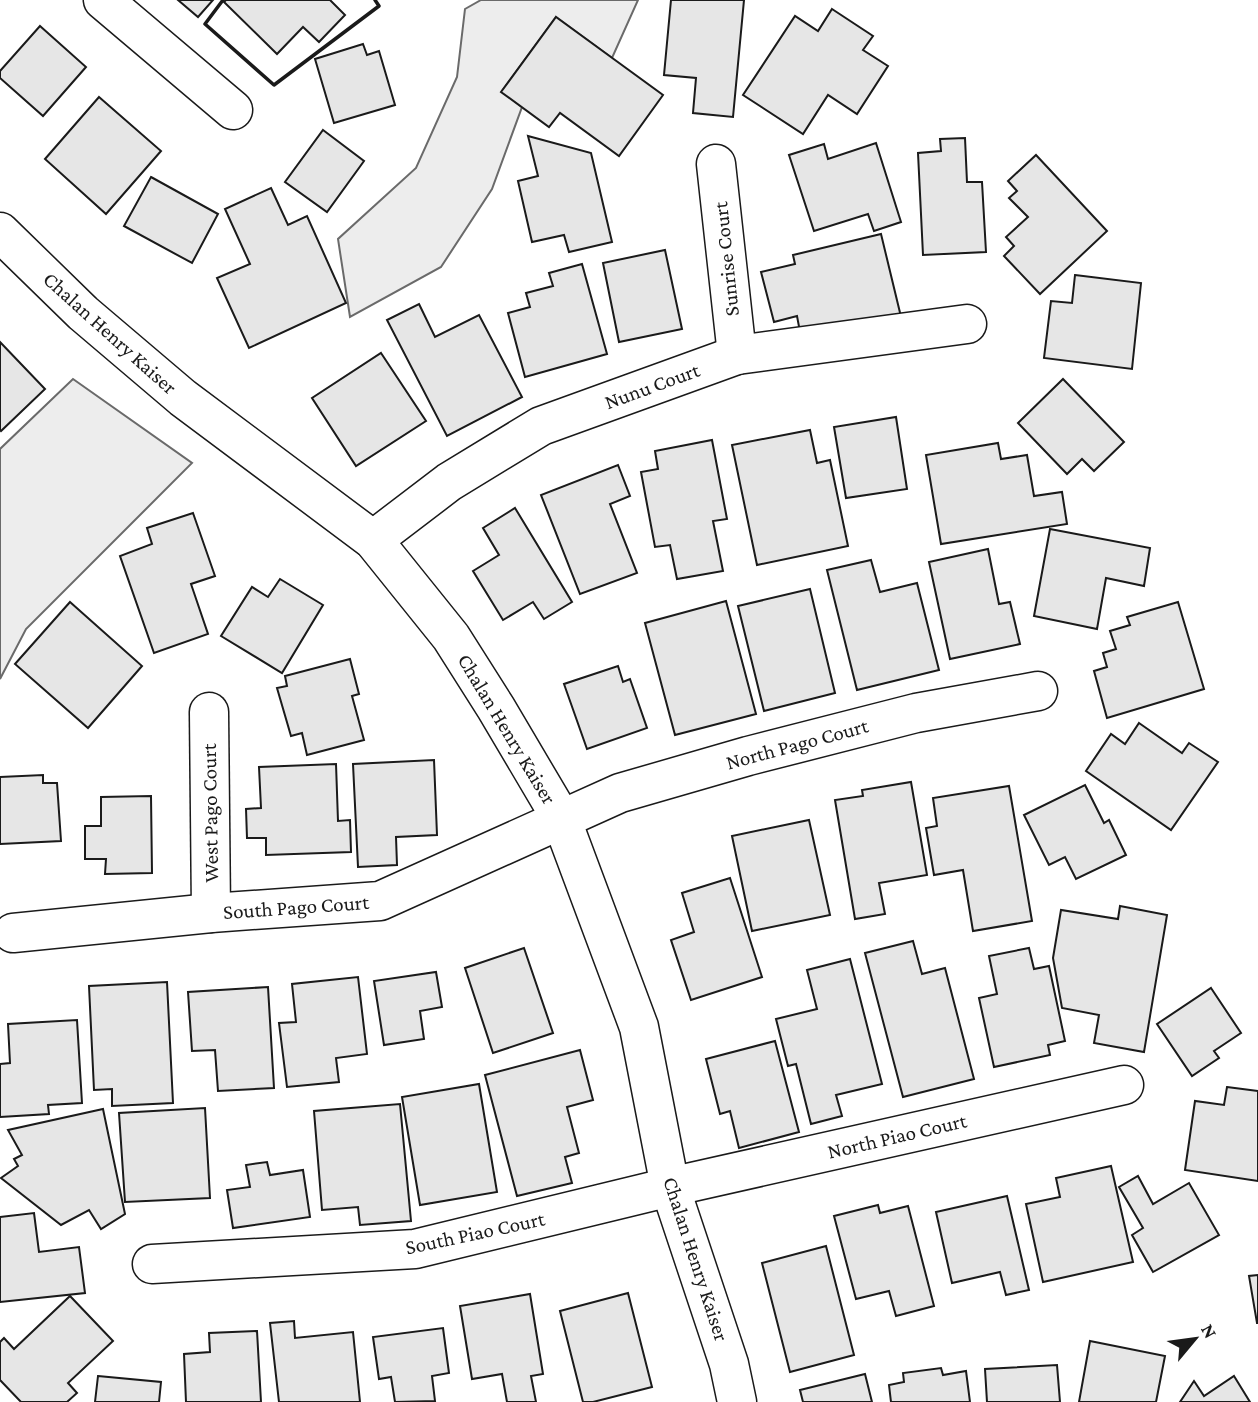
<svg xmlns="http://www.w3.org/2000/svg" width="1258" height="1402" viewBox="0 0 1258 1402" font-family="'Crimson Pro',serif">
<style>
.green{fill:#ededed;stroke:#6a6a6a;stroke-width:2}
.building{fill:#e6e6e6;stroke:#1a1a1a;stroke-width:2}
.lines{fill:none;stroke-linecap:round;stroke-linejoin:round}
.minor-casing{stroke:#1a1a1a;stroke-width:41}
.minor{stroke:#fff;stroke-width:38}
.wall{stroke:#1a1a1a;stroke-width:3.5}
.labels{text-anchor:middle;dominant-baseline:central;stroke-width:5;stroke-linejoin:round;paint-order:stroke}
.street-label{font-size:21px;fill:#1a1a1a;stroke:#fff}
</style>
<rect width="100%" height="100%" fill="#fff"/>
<g class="green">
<path d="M481,0h157l-26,58 -56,-41 -54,74 20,16 -30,82 -51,78 -91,50 -12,-78 78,-71 41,-91 8,-68z"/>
<path d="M73,379l119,84 -166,166 -26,50v-230z"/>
</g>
<g class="building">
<path d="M178,0h35l-15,17z"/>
<path d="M226,0h104l15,15 -26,27 -16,-15 -26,27 -53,-52z"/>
<path d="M671,0h73l-11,117 -40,-4 3,-35 -32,-3z"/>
<path d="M832,9l41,27 -10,14 25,16 -31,48 -29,-19 -25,39 -60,-39 52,-79 23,15z"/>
<path d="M556,17l107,78 -44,61 -59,-43 -11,14 -48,-35z"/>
<path d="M40,26l46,41 -43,49 -43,-38v-7z"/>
<path d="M363,44l4,11 12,-4 16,54 -61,18 -19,-64z"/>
<path d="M99,97l62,54 -55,63 -61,-55z"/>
<path d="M323,130l41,31 -37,51 -42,-30z"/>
<path d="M528,136l63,17 21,89 -43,10 -5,-17 -32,7 -14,-61 20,-5z"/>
<path d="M965,138l2,44h15l4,70 -63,3 -5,-102 23,-2 -1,-12z"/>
<path d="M876,143l25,79 -27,9 -6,-17 -54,17 -25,-76 35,-11 4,15z"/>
<path d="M1036,155l71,76 -67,63 -36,-38 10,-10 -8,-9 22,-20 -19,-19 8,-7 -9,-10z"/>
<path d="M151,177l67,37 -26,49 -68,-37z"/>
<path d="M271,188l17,37 19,-9 39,87 -97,45 -32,-70 33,-14 -25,-55z"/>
<path d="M881,234l21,87 -102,11 -3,-16 -23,6 -13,-50 34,-8 -2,-9z"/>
<path d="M665,250l17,79 -63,13 -16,-79z"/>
<path d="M582,264l25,90 -82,23 -17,-64 22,-6 -4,-14 27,-7 -4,-13z"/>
<path d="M1075,275l66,8 -9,86 -88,-11 7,-57 21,2z"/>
<path d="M419,304l16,33 44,-22 43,82 -75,39 -60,-116z"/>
<path d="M0,342l45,47 -44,42 -1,-1z"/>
<path d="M381,353l45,68 -70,45 -44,-68z"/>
<path d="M1063,379l61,63 -30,29 -12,-12 -15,15 -49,-51z"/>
<path d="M896,417l11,72 -61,9 -12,-71z"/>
<path d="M810,430l7,33 13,-3 18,86 -91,19 -25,-120z"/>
<path d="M712,440l15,79 -14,2 10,50 -46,8 -7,-34 -15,2 -14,-75 17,-3 -3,-18z"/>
<path d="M998,443l3,16 26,-4 7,41 28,-4 5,32 -126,20 -15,-89z"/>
<path d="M618,465l12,31 -20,8 27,69 -57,21 -39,-99z"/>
<path d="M515,508l57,94 -28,17 -11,-17 -30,18 -30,-49 26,-16 -16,-27z"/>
<path d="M193,513l22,63 -24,8 17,50 -54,19 -34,-97 32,-12 -5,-16z"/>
<path d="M1050,529l100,19 -6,38 -38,-8 -9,51 -63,-13z"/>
<path d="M988,549l11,55 11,-2 10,42 -70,15 -21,-97z"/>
<path d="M871,560l9,32 37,-9 22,87 -82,20 -30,-120z"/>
<path d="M280,579l43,26 -41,68 -61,-37 31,-49 16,10z"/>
<path d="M810,589l25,104 -71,18 -26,-105z"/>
<path d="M726,601l30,113 -81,21 -30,-112z"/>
<path d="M70,602l72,64 -54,62 -73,-64z"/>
<path d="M1178,602l26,87 -97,29 -13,-47 13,-4 -4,-14 13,-4 -6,-18 20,-6 -3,-8z"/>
<path d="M350,659l9,35 -7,2 12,44 -57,15 -5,-22 -11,3 -14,-48 10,-2 -2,-10z"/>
<path d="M618,666l5,16 7,-3 17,49 -60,21 -23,-65z"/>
<path d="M1139,723l43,30 7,-10 29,19 -47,68 -85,-59 25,-37 14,10z"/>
<path d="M434,760l3,75 -41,2 1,28 -39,2 -5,-103z"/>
<path d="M336,764l2,57 12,-1 1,32 -85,3v-17h-19l-1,-29 15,-1 -2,-41z"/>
<path d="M43,775v8h14l4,58 -61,3v-67z"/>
<path d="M911,782l16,93 -48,8 6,31 -30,5 -20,-119 28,-4 -1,-6z"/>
<path d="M1085,785l19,38 5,-3 17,35 -50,24 -11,-22 -16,8 -25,-50z"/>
<path d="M1009,786l23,135 -59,10 -10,-61 -29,5 -8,-47 11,-2 -4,-28z"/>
<path d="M151,796l1,77 -47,1 1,-15h-21v-33h16v-29z"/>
<path d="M809,820l21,95 -78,16 -20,-95z"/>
<path d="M730,878l32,99 -71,23 -20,-60 23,-8 -12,-39z"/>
<path d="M1120,906l47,9 -23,137 -50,-9 5,-28 -37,-7 -9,-50 8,-48 57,9z"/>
<path d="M913,941l9,33 23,-6 29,111 -71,18 -38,-144z"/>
<path d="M524,948l29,85 -60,20 -28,-85z"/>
<path d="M1029,948l5,21 15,-3 16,75 -17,4 2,10 -56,12 -15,-69 18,-4 -8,-38z"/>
<path d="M850,959l32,125 -46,11 6,21 -31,8 -15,-60 -8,2 -12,-47 41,-10 -10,-39z"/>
<path d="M436,972l6,35 -22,4 4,28 -40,6 -10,-64z"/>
<path d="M358,977l9,77 -31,4 3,24 -52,5 -8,-64 17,-1 -4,-38z"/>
<path d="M167,982l6,121 -61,3v-17l-18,1 -5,-104z"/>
<path d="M268,987l6,101 -56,3 -3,-41 -23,1 -4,-59z"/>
<path d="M1211,988l30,45 -27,18 5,7 -27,18 -35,-52z"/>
<path d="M77,1020l5,83 -34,2 1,9 -49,3v-53l10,-1 -2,-39z"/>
<path d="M775,1041l24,91 -60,16 -9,-37 -10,3 -14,-55z"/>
<path d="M580,1050l13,50 -26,7 12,46 -14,4 7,26 -55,13 -32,-121z"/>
<path d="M479,1084l18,108 -77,13 -18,-108z"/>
<path d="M1227,1087l31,4v90l-73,-11 10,-69 29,4z"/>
<path d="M400,1104l11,117 -51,4 -2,-18 -36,3 -8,-99z"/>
<path d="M205,1108l5,90 -85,4 -6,-89z"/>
<path d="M103,1109l22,105 -24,15 -12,-19 -28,15 -60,-47 17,-12 -4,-7 8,-4 -14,-25z"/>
<path d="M267,1162l3,13 33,-5 7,47 -77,11 -6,-38 23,-3 -4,-22z"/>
<path d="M1111,1166l22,96 -90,20 -17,-78 34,-7 -4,-19z"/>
<path d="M1138,1176l15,28 36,-21 30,52 -66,37 -21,-37 11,-7 -24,-41z"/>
<path d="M1007,1196l22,94 -23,5 -6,-23 -48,11 -16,-71z"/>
<path d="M878,1205l2,8 28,-7 26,100 -38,10 -7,-25 -33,8 -22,-83z"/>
<path d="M34,1213l5,39 40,-5 6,46 -85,9v-85z"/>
<path d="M826,1246l28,109 -64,17 -28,-109z"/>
<path d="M1258,1275v48h-1l-8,-47z"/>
<path d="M628,1293l24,94 -59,15h-10l-23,-91z"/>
<path d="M530,1294l13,80 -12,2 5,26h-29l-5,-28 -30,5 -12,-73z"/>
<path d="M70,1296l43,45 -45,42 9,10 -10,9h-46l-21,-22v-38l4,-4 10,11z"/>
<path d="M294,1321l1,17 58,-6 7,70h-81l-9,-79z"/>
<path d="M443,1328l6,45 -17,3 3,25 -40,1 -4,-25 -12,2 -6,-42z"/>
<path d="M257,1331l4,71h-75l-2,-48 26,-2 -1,-19z"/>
<path d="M1090,1341l75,15 -9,46h-77z"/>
<path d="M1057,1365l3,37h-73l-2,-33z"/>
<path d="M941,1368l2,7 23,-4 4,31h-79l-2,-17 15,-3 -1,-9z"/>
<path d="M865,1374l7,28h-69l-3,-12z"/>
<path d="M98,1376l63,6 -2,20h-64z"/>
<path d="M1234,1376l16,26h-70l14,-21 10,15z"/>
</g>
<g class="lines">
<defs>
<g id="minor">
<path d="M103,0l130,110"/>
<path d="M716,164l21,191"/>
<path d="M0,232l83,81 100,85 190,142 78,97 45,71 65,110 78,209 31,160 59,177 8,38"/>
<path d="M373,540l76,-58 92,-56 196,-71 230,-31"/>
<path d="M209,712l2,201"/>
<path d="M13,933l198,-20 169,-12 240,-108 128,-37 168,-43 122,-22"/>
<path d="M152,1264l263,-15 255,-62 454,-102"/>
</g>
</defs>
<use href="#minor" class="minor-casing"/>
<use href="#minor" class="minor"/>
<path class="wall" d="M223,0l-18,24 69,61 105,-79 -4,-6"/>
</g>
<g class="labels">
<g class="street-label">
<text transform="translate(726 259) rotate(-96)">Sunrise Court</text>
<text transform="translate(110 333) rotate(42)">Chalan Henry Kaiser</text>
<text transform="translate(652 386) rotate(-20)">Nunu Court</text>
<text transform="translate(507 729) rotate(59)">Chalan Henry Kaiser</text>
<text transform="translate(797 744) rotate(-15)">North Pago Court</text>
<text transform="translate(210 813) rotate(-91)">West Pago Court</text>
<text transform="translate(296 907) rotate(-4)">South Pago Court</text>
<text transform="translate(897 1136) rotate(-13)">North Piao Court</text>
<text transform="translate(475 1233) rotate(-12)">South Piao Court</text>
<text transform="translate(696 1259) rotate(72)">Chalan Henry Kaiser</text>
</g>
</g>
<g transform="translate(1195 1339) rotate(61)" stroke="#ffffff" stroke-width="5" paint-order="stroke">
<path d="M0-5L12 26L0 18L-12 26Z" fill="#1a1a1a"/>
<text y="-10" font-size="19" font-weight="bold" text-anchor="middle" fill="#1a1a1a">N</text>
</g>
</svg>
